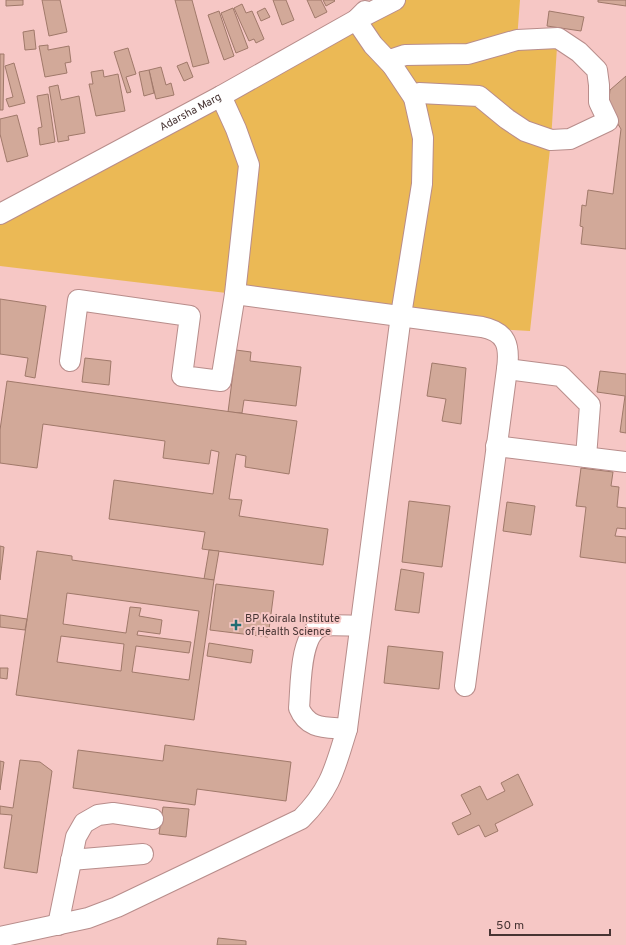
<svg xmlns="http://www.w3.org/2000/svg" width="626" height="945" viewBox="0 0 626 945" font-family="Overpass,sans-serif">
<style>
.green{fill:#ebb955}
.building{fill:#d2a999;stroke:#a0796a;fill-rule:evenodd}
.lines{fill:none;stroke-linecap:round;stroke-linejoin:round}
.minor-casing{stroke:#b88d8b;stroke-width:22}
.minor{stroke:#fff;stroke-width:20}
.poi-dot{fill:#216d72;stroke:#f6c7c5;stroke-width:1.5}
.labels{text-anchor:middle;dominant-baseline:central;stroke-width:4;stroke-linejoin:round;paint-order:stroke}
.street-label{font-size:11px;fill:#473433;stroke:#f6c7c5}
.poi-label{font-size:11px;fill:#473433;stroke:#f6c7c5;text-anchor:start}
</style>
<rect width="100%" height="100%" fill="#f6c7c5"/>
<path class="green" d="M395,0h125l-3,40 40,7 -6,93 -21,191 -38,-2 -257,-35 -235,-28v-52z"/>
<g class="building">
<path d="M6,0h17v5l-17,1z"/>
<path d="M42,0h18l7,32 -18,4z"/>
<path d="M175,0h17l17,63 -16,4z"/>
<path d="M273,0h13l8,20 -12,5z"/>
<path d="M307,0h14l6,12 -12,6z"/>
<path d="M323,0h11l1,1 -9,5z"/>
<path d="M598,0h28v6l-28,-4z"/>
<path d="M242,4l4,9 6,-2 12,28 -8,4 -2,-4 -5,2 -15,-33z"/>
<path d="M233,8l15,40 -12,5 -15,-40z"/>
<path d="M265,8l5,9 -9,4 -4,-9z"/>
<path d="M219,11l15,45 -10,4 -16,-45z"/>
<path d="M549,11l35,6 -3,14 -34,-5z"/>
<path d="M34,30l2,19 -11,1 -2,-18z"/>
<path d="M48,45v5l21,-4 2,16 -6,1 2,10 -22,4 -6,-31z"/>
<path d="M128,48l8,26 -10,3 5,15 -4,1 -13,-41z"/>
<path d="M0,54h4l-1,56h-3z"/>
<path d="M187,62l6,15 -9,4 -7,-15z"/>
<path d="M14,63l11,40 -16,4 -3,-8 7,-2 -8,-31z"/>
<path d="M161,67l5,18 5,-2 3,12 -18,4 -7,-29z"/>
<path d="M103,70l1,7 14,-3 7,37 -29,5 -7,-32h4l-2,-12z"/>
<path d="M149,70l5,23 -10,3 -5,-24z"/>
<path d="M626,76v173l-45,-5 2,-17 -3,-1 2,-21 4,1 2,-16 25,4 8,-65 -13,-21 2,-18z"/>
<path d="M58,85l3,15 18,-4 6,37 -17,3 1,4 -11,2 -9,-55z"/>
<path d="M48,94l7,48 -15,3 -2,-17 4,-1 -5,-31z"/>
<path d="M17,115l11,41 -21,6 -7,-28v-15z"/>
<path d="M0,299l46,7 -11,72 -10,-2 3,-18 -28,-4z"/>
<path d="M236,350l15,2 -1,9 51,6 -5,39 -52,-6 -2,13 -14,-1z"/>
<path d="M85,358l26,3 -2,24 -27,-3z"/>
<path d="M432,363l34,5 -5,56 -19,-3 4,-22 -19,-3z"/>
<path d="M600,371l26,3v59l-6,-1 5,-36 -28,-4z"/>
<path d="M7,381l290,40 -8,53 -44,-7 1,-11 -10,-2 -7,45 13,1 -3,16 89,13 -5,36 -121,-16 3,-17 -96,-13 5,-39 99,14 6,-42 -8,-2 -2,14 -46,-6 2,-17 -122,-17 -6,44 -37,-5v-33z"/>
<path d="M581,468l32,4 -2,14 8,1 -2,20 9,1v21l-9,-1 -2,8 11,1v26l-46,-6 6,-50 -10,-1z"/>
<path d="M409,501l41,5 -8,61 -40,-5z"/>
<path d="M507,502l28,4 -4,29 -28,-4z"/>
<path d="M0,546l4,1 -4,33z"/>
<path d="M209,550l10,1 -5,29 -10,-1z"/>
<path d="M37,551l35,5v4l142,20 -20,140 -178,-25zM67,593l132,18 -10,69 -57,-8 4,-26 53,7 2,-11 -54,-7 1,-4 22,3 2,-14 -23,-4 2,-8 -11,-1 -4,26 -63,-9zM61,636l63,8 -3,27 -64,-9z"/>
<path d="M401,569l23,4 -5,40 -24,-3z"/>
<path d="M216,584l58,7 -6,46 -58,-7z"/>
<path d="M0,615l27,4 -2,11 -25,-3z"/>
<path d="M209,643l44,7 -2,13 -44,-7z"/>
<path d="M388,646l55,6 -4,37 -55,-6z"/>
<path d="M0,668h8l-1,11 -7,-1z"/>
<path d="M165,745l126,17 -5,39 -89,-12 -2,16 -122,-17 5,-38 85,11z"/>
<path d="M20,760l20,2 12,9 -15,102 -33,-5 8,-53 -12,-1v-8l13,2z"/>
<path d="M0,761l4,1 -4,28z"/>
<path d="M518,774l15,31 -38,19 3,7 -13,6 -6,-12 -21,10 -6,-12 19,-9 -10,-19 19,-9 7,14 18,-9 -4,-8z"/>
<path d="M163,807l26,2 -3,28 -27,-3z"/>
<path d="M218,938l28,3v4h-29z"/>
</g>
<g class="lines">
<defs>
<g id="minor">
<path d="M392,65l-2,-5 15,-5 63,-1 49,-14 41,-2 21,14 18,18 2,15v17l9,19 -38,18 -19,1 -26,-9 -18,-12 -28,-23 -60,-3 -5,5"/>
<path id="s1" d="M0,214l221,-118 135,-76 9,-9"/>
<path d="M235,294l247,33c25,5 28,19 25,42l-42,317"/>
<path d="M70,361l8,-61 112,16 -8,60 39,5 14,-87 14,-129 -13,-36 -15,-33"/>
<path d="M507,369l54,7 29,29 -4,52"/>
<path d="M496,446l130,16"/>
<path d="M347,729c-21,-2 -39,1 -48,-21 2,-20 0,-75 23,-82 9,-2 28,0 38,0"/>
<path d="M71,860l72,-6"/>
<path d="M58,925l18,-88 8,-14 14,-8 15,-2 40,6"/>
<path d="M0,937l88,-19 29,-11 184,-88c30,-30 34,-51 46,-90l54,-414 21,-131 1,-46 -9,-40 -22,-33 -19,-20 -17,-25 39,-20"/>
</g>
</defs>
<use href="#minor" class="minor-casing"/>
<use href="#minor" class="minor"/>
</g>
<path class="poi-dot" d="M234 619h4v4h4v4h-4v4h-4v-4h-4v-4h4z"/>
<g class="labels">
<g class="street-label">
<text stroke="none"><textPath href="#s1" startOffset="216">Adarsha Marg</textPath></text>
</g>
<g class="poi-label">
<text x="245" y="619">BP Koirala Institute<tspan x="245" dy="13">of Health Science</tspan></text>
</g>
</g>
<path d="M490 929v6h120v-6" fill="none" stroke="#473433" stroke-width="2"/>
<text x="496" y="929" font-size="12" fill="#473433" stroke="#f6c7c5" stroke-width="3" paint-order="stroke">50 m</text>
</svg>
